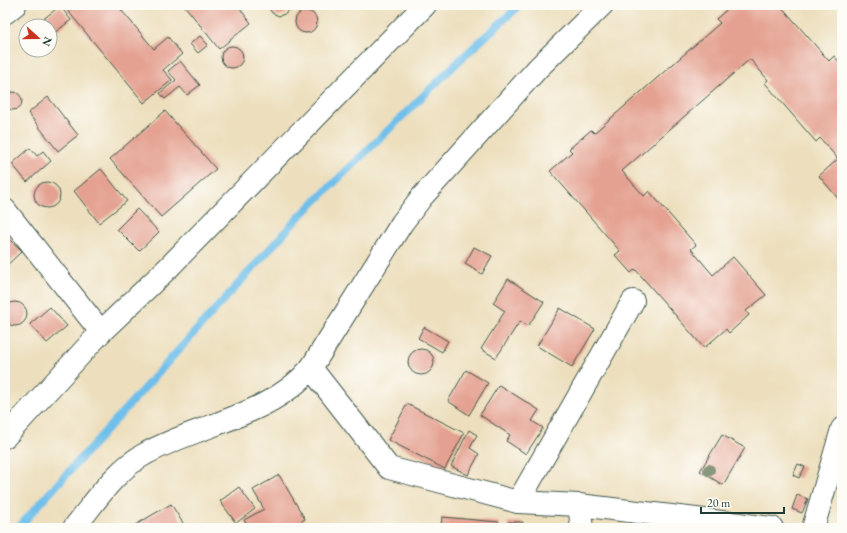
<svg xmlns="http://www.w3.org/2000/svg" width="847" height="533" viewBox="0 0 847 533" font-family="'EB Garamond',serif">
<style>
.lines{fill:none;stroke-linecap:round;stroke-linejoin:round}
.stream{stroke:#6fbfea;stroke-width:8}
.building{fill:#e4a090}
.minor-casing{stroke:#3e5549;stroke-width:24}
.minor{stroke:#fff;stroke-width:22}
.tree{fill:#88987e}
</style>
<rect width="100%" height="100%" fill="#fdfcf7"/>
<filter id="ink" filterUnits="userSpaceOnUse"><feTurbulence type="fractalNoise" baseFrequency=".025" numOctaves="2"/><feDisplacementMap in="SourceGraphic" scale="8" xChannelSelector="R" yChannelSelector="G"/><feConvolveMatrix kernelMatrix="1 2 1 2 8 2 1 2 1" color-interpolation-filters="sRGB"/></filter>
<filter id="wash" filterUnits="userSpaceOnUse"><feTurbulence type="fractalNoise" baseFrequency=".012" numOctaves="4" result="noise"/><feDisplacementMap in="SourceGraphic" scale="16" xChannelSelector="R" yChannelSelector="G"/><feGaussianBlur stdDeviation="0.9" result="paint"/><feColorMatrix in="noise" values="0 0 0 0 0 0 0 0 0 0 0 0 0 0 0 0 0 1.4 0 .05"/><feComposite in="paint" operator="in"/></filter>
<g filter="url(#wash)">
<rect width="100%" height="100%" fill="#eddfbd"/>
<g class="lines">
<path class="stream" d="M18,528l278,-308 166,-162 58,-53"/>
</g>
<g id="blocks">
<g class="building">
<path d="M63,5h54l37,44 14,-12 14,17 -19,16 9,10 -28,23z"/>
<path d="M184,5h53l14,18 -32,26z"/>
<path d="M267,5h24l-4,8 -8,3 -7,-3z"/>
<path d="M732,5h48l49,56 5,-5 8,9v138l-23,-27 19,-17 -18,-21 -4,4 -51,-59 3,-3 -18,-21 -128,112 22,25 5,-5 47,54 -5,4 22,26 20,-18 33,38 -20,16 3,4 -20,18 -3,-4 -22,19 -69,-79 -4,4 -16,-18 5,-4 -70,-80 22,-19 -3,-3 22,-19 3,3 126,-110 -4,-4z"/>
<path d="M60,6l11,14 -18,14 -3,-4v-4h-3l-5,-6z"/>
<circle cx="306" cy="22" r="11"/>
<path d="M200,36l8,9 -10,8 -8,-9z"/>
<circle cx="232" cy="57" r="11"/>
<path d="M180,61l20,24 -13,10 -7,-8 -15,12 -5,-6 16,-13 -8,-9z"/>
<circle cx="13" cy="101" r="9"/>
<path d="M48,97l30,38 -20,16 -30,-38z"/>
<path d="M165,111l51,58 -55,48 -51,-58z"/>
<path d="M30,148l7,8 6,-5 8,10 -24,21 -15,-18z"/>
<path d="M101,169l26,32 -28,22 -25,-32z"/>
<circle cx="47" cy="195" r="13"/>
<path d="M137,209l22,23 -20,19 -22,-22z"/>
<path d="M5,234l17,17 -17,16z"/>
<path d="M474,247l18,9 -10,18 -17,-10z"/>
<path d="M508,279l36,23 -16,24 -8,-5 -24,37 -15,-9 24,-38 -12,-8z"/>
<circle cx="15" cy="314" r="12"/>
<path d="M50,307l17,19 -20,17 -17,-19z"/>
<path d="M560,308l35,21 -23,38 -35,-21z"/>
<path d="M424,327l24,14 -6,11 -24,-14z"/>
<circle cx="421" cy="362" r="13"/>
<path d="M466,370l22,13 -19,32 -21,-14z"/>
<path d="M499,385l40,25 -7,11 11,7 -17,26 -20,-13 4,-6 -30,-20z"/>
<path d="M407,404l57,29 -19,36 -57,-29z"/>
<path d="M469,430l8,5 -7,13 9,6 -11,21 -17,-9z"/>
<path d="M722,435l23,13 -22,37 -23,-14z"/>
<path d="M798,464l7,3 -6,11 -6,-3z"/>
<path d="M279,475l26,44 -15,9h-41l-5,-8 20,-11 -11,-19z"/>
<path d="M239,487l16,22 -19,14 -16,-22z"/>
<path d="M797,495l11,4 -6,14 -10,-4z"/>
<path d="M171,504l15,24h-56z"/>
<path d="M442,517l57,5 -1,6h-57z"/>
<path d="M508,522h15l-1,6h-14z"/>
</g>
</g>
</g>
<g filter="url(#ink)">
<use href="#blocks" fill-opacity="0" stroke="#3e5549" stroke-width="1"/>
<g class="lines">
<defs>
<g id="minor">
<path d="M602,5l-64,63 -117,130 -19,25 -91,145 78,100 129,34 61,3 193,23"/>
<path d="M5,13l10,-8"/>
<path d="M5,210l96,122"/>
<path d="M5,437l96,-105 67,-64 257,-263"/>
<path d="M518,502l115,-201"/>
<path d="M579,505l3,23"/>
<path d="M74,528c21,-26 41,-58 71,-74 53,-30 125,-37 166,-86"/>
<path d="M813,528l29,-99"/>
</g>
</defs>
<use href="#minor" class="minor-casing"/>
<use href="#minor" class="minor"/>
</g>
<circle class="tree" cx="709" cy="470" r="6"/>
</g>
<rect width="847" height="533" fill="none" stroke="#fdfcf7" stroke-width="20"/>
<g transform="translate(38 38) rotate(111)"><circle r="19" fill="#fdfcf7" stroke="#a4b0a9"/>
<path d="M0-3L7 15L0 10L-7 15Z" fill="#c8321e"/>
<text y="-6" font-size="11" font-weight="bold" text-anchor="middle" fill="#1f3d34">N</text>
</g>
<path d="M701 507v6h83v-6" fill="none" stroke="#1f3d34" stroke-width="2"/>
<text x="707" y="507" font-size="12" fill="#1f3d34" stroke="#fdfcf7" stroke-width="3" paint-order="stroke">20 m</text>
</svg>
